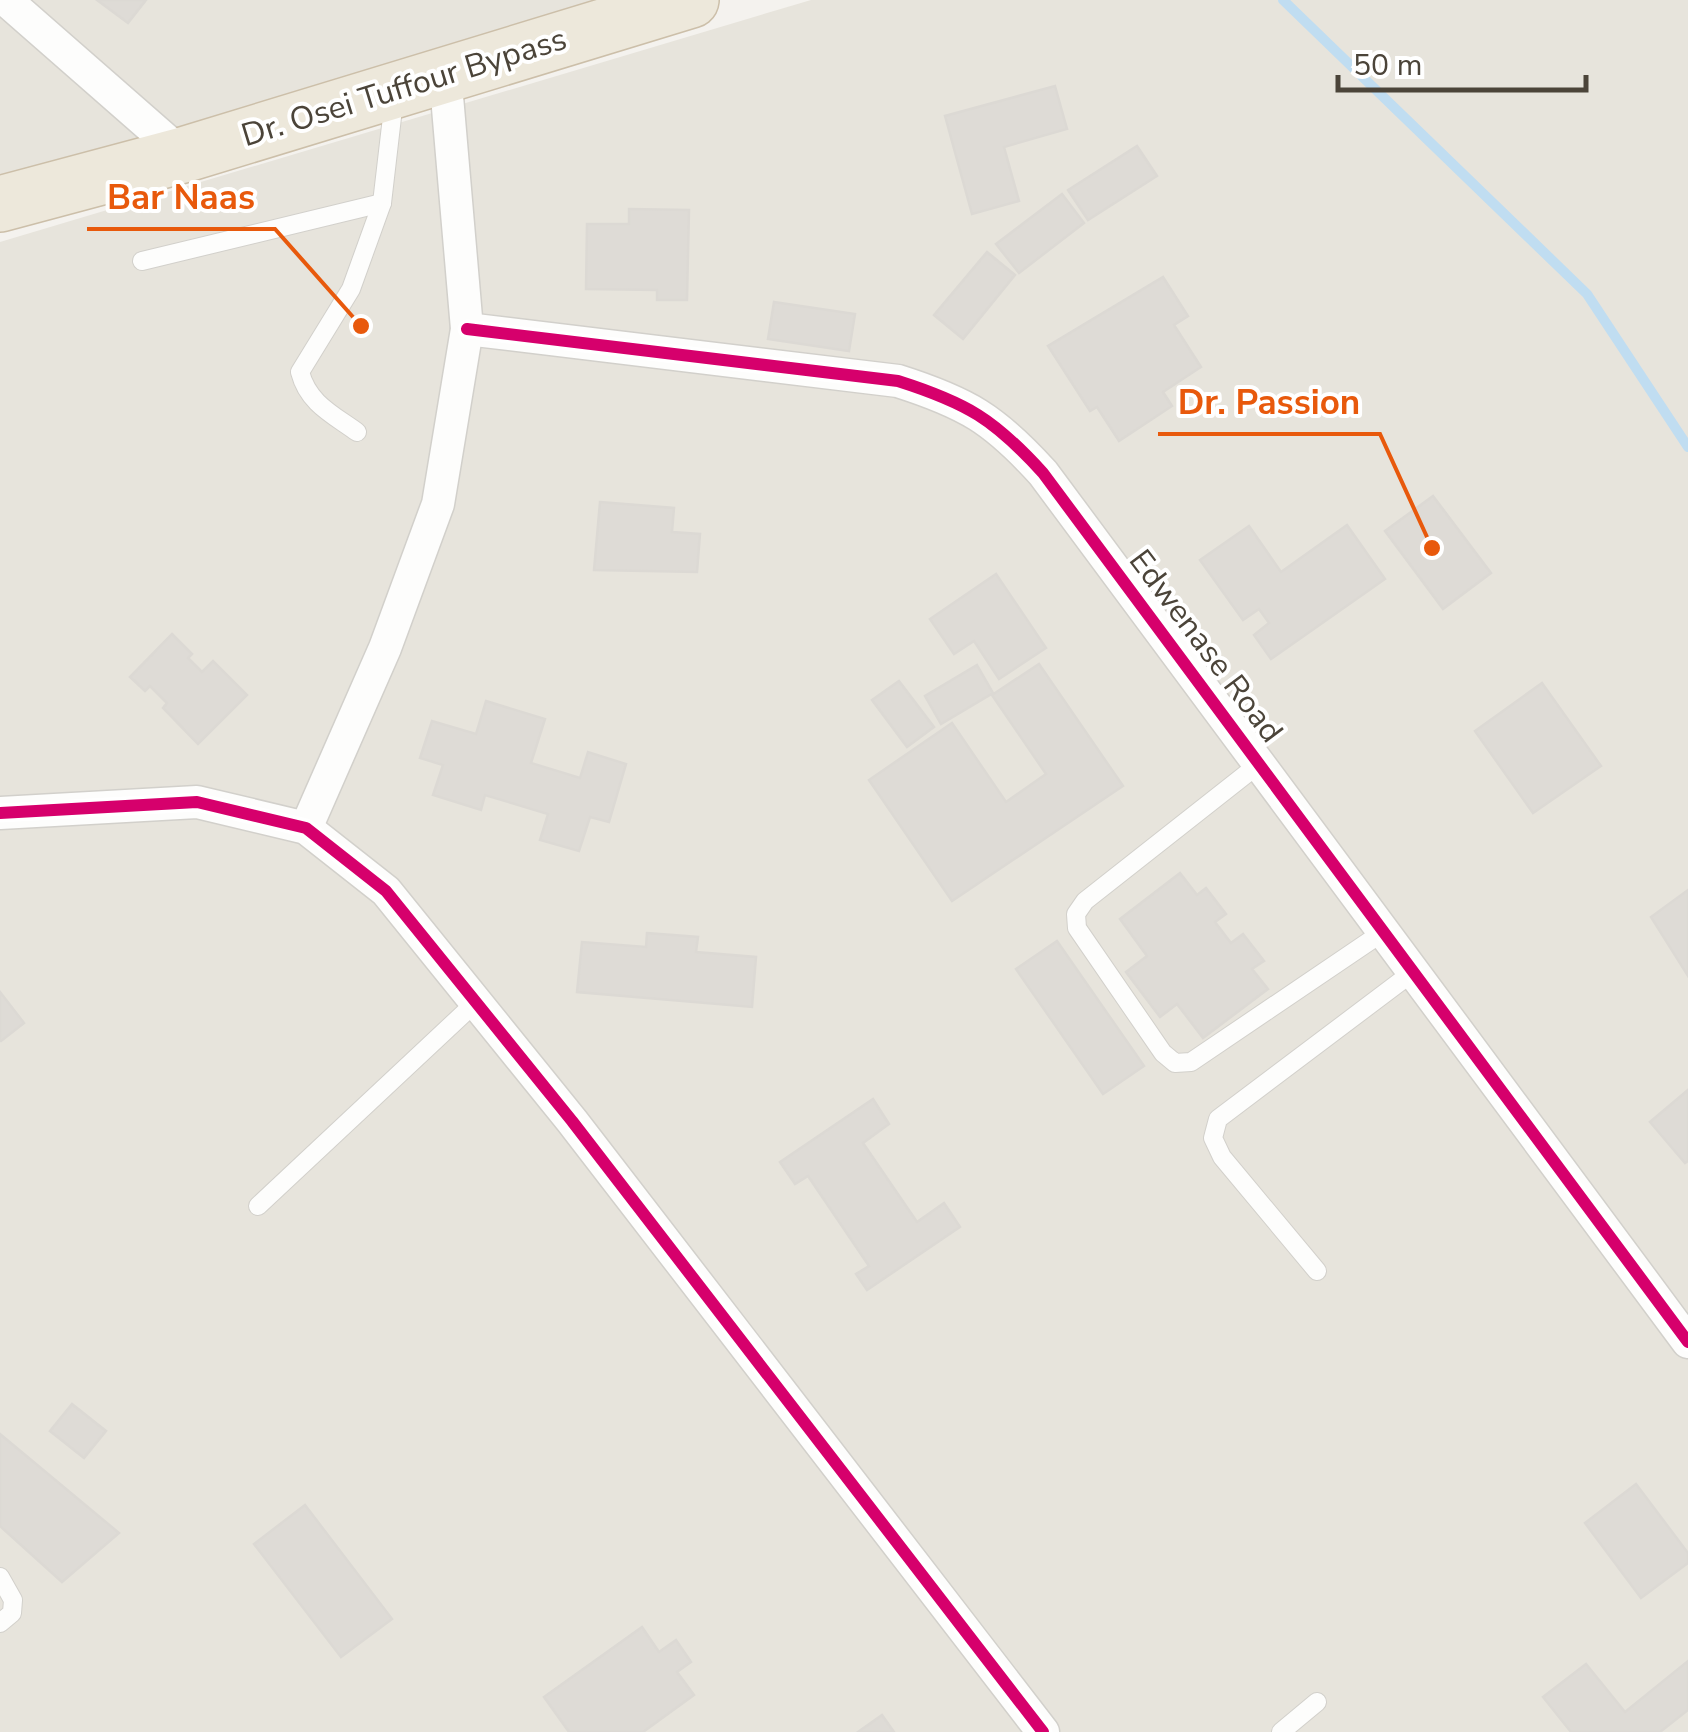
<svg xmlns="http://www.w3.org/2000/svg" width="1688" height="1732" viewBox="0 0 1688 1732" font-family="'Nunito Sans',sans-serif">
<style>
.residential{fill:#e7e4dc}
.lines{fill:none;stroke-linecap:round;stroke-linejoin:round}
.stream{stroke:#c0ddf1;stroke-width:10}
.building{fill:#dedbd6;stroke:#dcd9d4;stroke-width:2.5}
.lane-casing{stroke:#d2d0cb;stroke-width:20}
.street-casing{stroke:#d2d0cb;stroke-width:35}
.highway-casing{stroke:#ccbfa9;stroke-width:58}
.lane{stroke:#fdfdfc;stroke-width:18}
.street{stroke:#fdfdfc;stroke-width:32}
.highway{stroke:#ede8db;stroke-width:55}
.cycleway-casing{stroke:#fff;stroke-width:19}
.cycleway{stroke:#d6006c;stroke-width:12}
.labels{text-anchor:middle;dominant-baseline:central;stroke-width:8;stroke-linejoin:round;paint-order:stroke}
.street-label{font-size:32px;fill:#4b4439;stroke:#fff}
.leader{fill:none;stroke:#e8590c;stroke-width:4}
.callout-dot{fill:#e8590c;stroke:#fff;stroke-width:4}
.callout-label{font-size:35px;text-anchor:middle;font-weight:bold;fill:#e8590c;stroke:#fff;stroke-width:8;stroke-linejoin:round;paint-order:stroke}
</style>
<rect width="100%" height="100%" fill="#f4f2ee"/>
<g class="residential">
<path d="M0,0h630l-630,186z"/>
<path d="M811,0h877v1732h-1688v-1490z"/>
</g>
<g class="lines">
<path class="stream" d="M1283,0l304,294 101,153"/>
</g>
<g class="building">
<path d="M97,0h49l-18,23z"/>
<path d="M1055,86l12,43 -63,18 15,54 -47,13 -27,-98z"/>
<path d="M1137,146l20,30 -69,44 -20,-30z"/>
<path d="M1062,194l22,29 -65,50 -23,-29z"/>
<path d="M629,209l60,1 -2,90h-30v-10l-71,-1 1,-65h42z"/>
<path d="M987,252l28,23 -52,64 -29,-24z"/>
<path d="M1163,277l25,39 -14,9 27,42 -38,25 9,14 -53,35 -22,-34 -7,4 -42,-65z"/>
<path d="M774,302l81,12 -6,37 -81,-12z"/>
<path d="M1433,496l58,77 -48,36 -58,-78z"/>
<path d="M600,502l74,6 -2,24 28,2 -3,38 -103,-2z"/>
<path d="M1347,525l38,54 -114,80 -17,-24 15,-12 -10,-14 -16,11 -43,-60 49,-34 32,46z"/>
<path d="M996,574l50,74 -47,31 -25,-38 -20,13 -24,-35z"/>
<path d="M172,634l20,20 -4,4 14,14 11,-11 34,34 -49,49 -35,-36 4,-5 -17,-17 -5,5 -15,-14z"/>
<path d="M1039,664l84,122 -171,115 -83,-121 83,-57 54,79 40,-28 -54,-79z"/>
<path d="M977,665l16,28 -52,31 -16,-28z"/>
<path d="M899,681l35,46 -27,20 -35,-47z"/>
<path d="M1542,683l59,83 -68,47 -58,-82z"/>
<path d="M486,701l59,18 -14,44 49,15 8,-26 38,12 -17,58 -19,-5 -11,34 -39,-11 8,-26 -63,-19 -4,15 -48,-15 10,-30 -23,-7 12,-37 44,13z"/>
<path d="M1180,873l17,22 9,-7 20,26 -11,8 16,21 12,-9 21,27 -12,8 16,20 -65,49 -26,-34 -17,13 -34,-45 21,-16 -27,-37z"/>
<path d="M1688,890v86l-37,-59z"/>
<path d="M647,933l51,4 -2,15 60,5 -4,50 -175,-15 5,-50 64,5z"/>
<path d="M1057,941l87,125 -41,28 -87,-125z"/>
<path d="M0,992l24,31 -23,18h-1z"/>
<path d="M1688,1090v71l-3,2 -35,-41z"/>
<path d="M873,1099l16,25 -26,19 54,79 27,-19 16,24 -93,63 -11,-16 13,-8 -61,-90 -13,8 -15,-22z"/>
<path d="M72,1404l34,27 -22,27 -34,-27z"/>
<path d="M0,1434l119,99 -57,49 -62,-56z"/>
<path d="M1636,1484l52,69v10l-47,35 -56,-75z"/>
<path d="M305,1505l87,114 -51,38 -87,-113z"/>
<path d="M642,1627l17,25 17,-12 15,22 -14,10 17,23 -51,37h-74l-25,-35z"/>
<path d="M1688,1661v49l-28,22h-89l-28,-35 43,-33 39,48z"/>
<path d="M882,1715l12,17h-36z"/>
</g>
<g class="lines">
<defs>
<g id="lane">
<path d="M142,261l240,-58"/>
<path d="M357,432c-25,-18 -49,-29 -57,-60l51,-83 31,-86 12,-103"/>
<path d="M1259,764l-174,137 -9,13 1,14 86,125 12,10 16,-1 192,-130"/>
<path d="M258,1206l218,-204"/>
<path d="M1317,1271l-95,-114 -9,-19 5,-19 195,-147"/>
<path d="M0,1577l13,23 -1,13 -12,10"/>
<path d="M1281,1732l36,-30"/>
</g>
<g id="street">
<path d="M6,0l177,155"/>
<path d="M467,329l431,52c69,22 96,38 145,92l645,869"/>
<path d="M0,813l197,-11 109,26 80,63 186,230 471,611"/>
<path d="M306,828l79,-180 53,-144 29,-175 -22,-256"/>
</g>
<path id="highway" d="M0,204l183,-49 508,-155"/>
</defs>
<use href="#lane" class="lane-casing"/>
<use href="#street" class="street-casing"/>
<use href="#highway" class="highway-casing"/>
<use href="#lane" class="lane"/>
<use href="#street" class="street"/>
<use href="#highway" class="highway"/>
<defs>
<g id="cycleway">
<path d="M467,329l431,52c69,22 96,38 145,92l645,869"/>
<path d="M0,813l197,-11 109,26 80,63 186,230 471,611"/>
</g>
</defs>
<use href="#cycleway" class="cycleway-casing"/>
<use href="#cycleway" class="cycleway"/>
</g>
<g class="labels">
<g class="street-label">
<text transform="translate(404 87) rotate(-17)">Dr. Osei Tuffour Bypass</text>
<text transform="translate(1206 646) rotate(53)">Edwenase Road</text>
</g>
</g>
<path class="leader" d="M361 326L275 229H87M1432 548L1380 434H1158"/>
<g class="callout-dot">
<circle cx="361" cy="326" r="10"/>
<circle cx="1432" cy="548" r="10"/>
</g>
<g class="callout-label">
<text x="181" y="209">Bar Naas</text>
<text x="1269" y="414">Dr. Passion</text>
</g>
<path d="M1338 75v15h248v-15" fill="none" stroke="#4b4439" stroke-width="5"/>
<text x="1353" y="75" font-size="30" fill="#4b4439" stroke="#ffffff" stroke-width="8" paint-order="stroke">50 m</text>
</svg>
